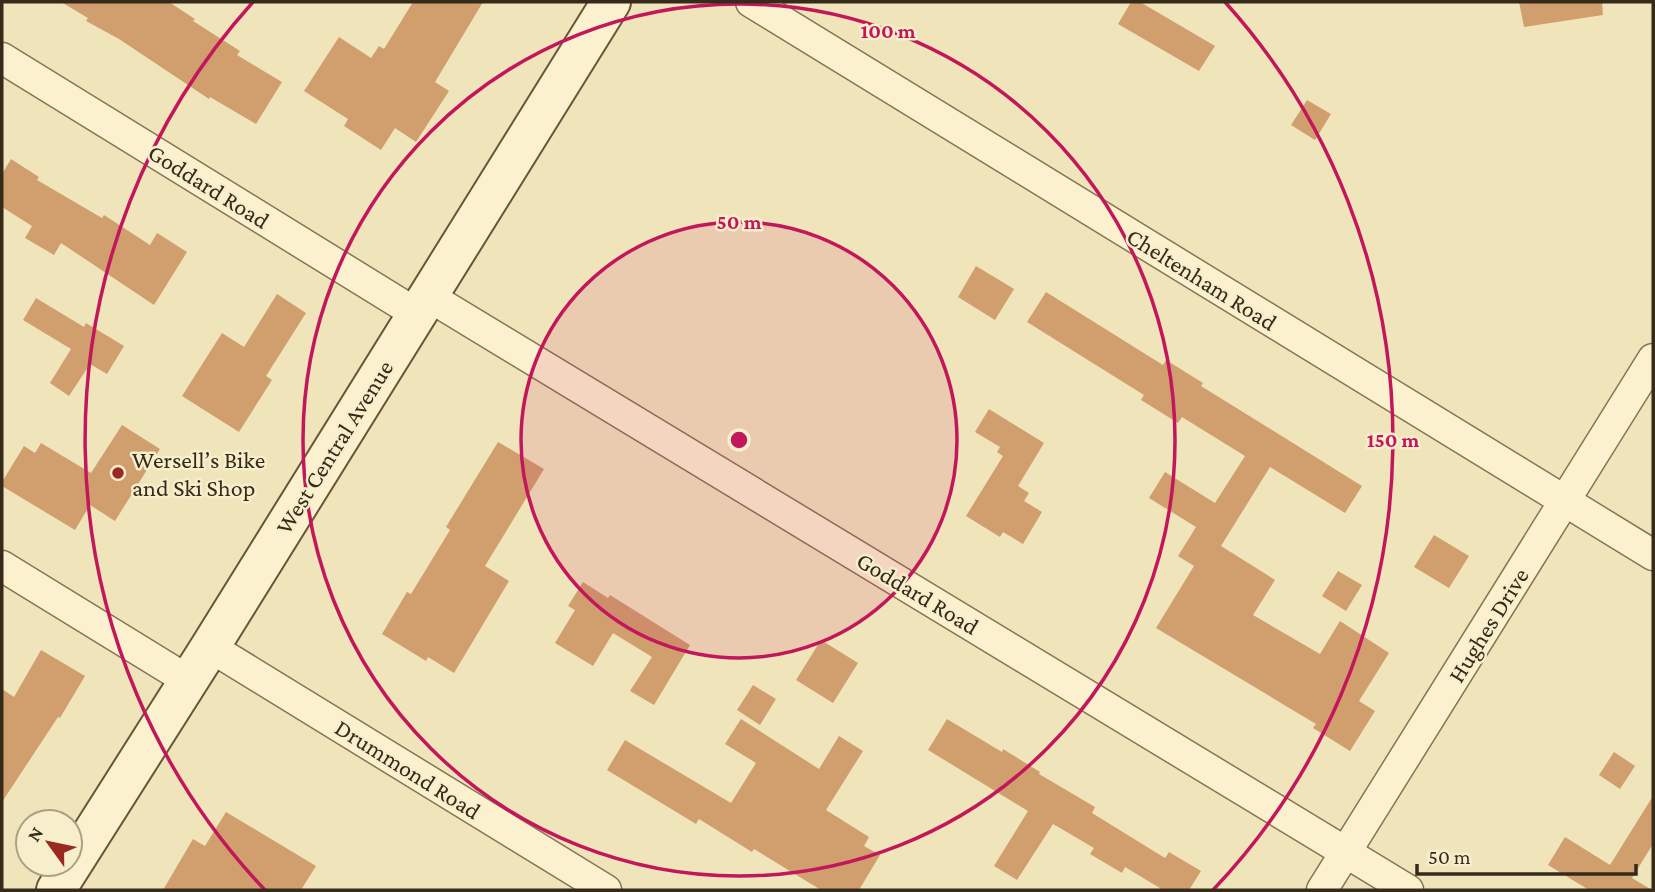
<svg xmlns="http://www.w3.org/2000/svg" width="1655" height="892" viewBox="0 0 1655 892" font-family="'Crimson Pro',serif">
<style>
.building{fill:#d19f6e}
.lines{fill:none;stroke-linecap:round;stroke-linejoin:round}
.minor-casing{stroke:#887454;stroke-width:33}
.secondary-casing{stroke:#695438;stroke-width:42}
.minor{stroke:#fbf1ce;stroke-width:30}
.secondary{stroke:#fbf1ce;stroke-width:38}
.ring{fill:none;stroke:#c2185b;stroke-width:3.5}
.poi-dot{fill:#9a2921;stroke:#f7eecb;stroke-width:2.5}
.labels{text-anchor:middle;dominant-baseline:central;stroke-width:5;stroke-linejoin:round;paint-order:stroke}
.street-label{font-size:24px;fill:#362a1a;stroke:#f7eecb}
.poi-label{font-size:24px;fill:#362a1a;stroke:#f7eecb;text-anchor:start}
.centre{fill:#c2185b;stroke:#f7eecb;stroke-width:3.5}
.ring-label{font-size:21px;text-anchor:middle;font-weight:bold;fill:#c2185b;stroke:#f7eecb;stroke-width:5;stroke-linejoin:round;paint-order:stroke}
</style>
<rect width="100%" height="100%" fill="#f0e4bb"/>
<g class="building">
<path d="M61,2h108l26,17 -2,2 47,30 -3,4 45,27 -26,42 -46,-27 -1,2 -90,-60 -33,-18 2,-3z"/>
<path d="M413,2h70l-48,80 14,9 -33,51 -21,-14 -14,22 -37,-24 4,-7 -44,-28 35,-54 32,21 8,-12 5,3z"/>
<path d="M1131,2h9l75,44 -16,25 -81,-47z"/>
<path d="M1519,2h83l1,13 -79,12z"/>
<path d="M1307,100l24,14 -16,26 -24,-15z"/>
<path d="M11,159l28,18 -2,3 65,38 2,-3 46,30 7,-12 30,19 -33,53 -93,-62 -7,12 -29,-17 7,-12 -30,-19v-33z"/>
<path d="M976,266l38,23 -19,31 -37,-23z"/>
<path d="M1046,292l117,73 3,-5 37,23 -2,3 161,100 -17,27 -75,-46 -49,79 54,34 -22,35 67,39 20,-33 49,32 -30,48 16,10 -25,40 -37,-23 3,-4 -160,-96 38,-62 -16,-10 18,-29 -47,-29 16,-26 50,31 30,-47 -63,-39 -4,6 -37,-23 3,-5 -117,-73z"/>
<path d="M277,294l29,19 -40,63 6,4 -33,52 -57,-36 40,-63 22,14z"/>
<path d="M36,298l48,29 2,-4 38,23 -17,28 -17,-10 -21,32 -19,-13 21,-34 -48,-29z"/>
<path d="M989,409l55,34 -26,43 11,7 -5,8 18,11 -19,32 -20,-12 -3,5 -34,-21 37,-60 -6,-4 3,-5 -25,-15z"/>
<path d="M122,425l38,24 -45,72 -25,-16 -15,25 -73,-44v-4l22,-36 11,7 6,-10 50,30z"/>
<path d="M498,442l46,27 -59,97 24,15 -55,92 -26,-16 -2,4 -44,-27 25,-42 4,2 39,-64 -4,-3z"/>
<path d="M1434,535l35,21 -20,32 -35,-21z"/>
<path d="M1338,571l24,14 -16,26 -24,-15z"/>
<path d="M583,582l25,16 2,-3 80,50 -36,60 -24,-14 22,-34 -39,-24 -20,33 -38,-23 20,-33 -7,-4z"/>
<path d="M821,640l37,23 -25,40 -37,-23z"/>
<path d="M41,650l44,26 -25,42 -2,-1 -56,85v-113l12,8z"/>
<path d="M753,685l23,14 -16,26 -23,-15z"/>
<path d="M741,719l78,50 20,-33 24,15 -37,59 43,27 -5,9 16,9 -21,35h-38l-67,-41 -2,3 -53,-33 -3,5 -89,-54 18,-30 106,63 25,-40 -31,-19z"/>
<path d="M947,719l55,33 1,-3 37,23 -1,2 56,33 -3,6 73,45 4,-6 32,19 -12,19h-26l-38,-23 -3,6 -32,-19 4,-6 -41,-24 -36,56 -23,-14 34,-55 -100,-61z"/>
<path d="M1614,752l21,14 -15,23 -21,-14z"/>
<path d="M1653,796v48l-21,34 20,12h-63l-41,-25 17,-28 45,28z"/>
<path d="M226,812l90,54 -15,24h-138l30,-51 12,7z"/>
</g>
<g class="lines">
<defs>
<g id="minor">
<path d="M751,2l902,553"/>
<path d="M2,58l415,256"/>
<path d="M428,296l980,594"/>
<path d="M2,566l187,115"/>
<path d="M210,647l396,243"/>
<path d="M1322,890l331,-531"/>
</g>
<path id="secondary" d="M56,890l154,-243 401,-645"/>
</defs>
<use href="#minor" class="minor-casing"/>
<use href="#secondary" class="secondary-casing"/>
<use href="#minor" class="minor"/>
<use href="#secondary" class="secondary"/>
</g>
<circle cx="739" cy="440" r="218" fill="#c2185b" fill-opacity=".12"/>
<g class="ring">
<circle cx="739" cy="440" r="218"/>
<circle cx="739" cy="440" r="436"/>
<path d="M265 890A654 654 0 0 1 253 2M1225 2A654 654 0 0 1 1213 890"/>
</g>
<circle class="poi-dot" cx="118" cy="473" r="7"/>
<g class="labels">
<g class="street-label">
<text transform="translate(209 186) rotate(32)">Goddard Road</text>
<text transform="translate(1202 279) rotate(32)">Cheltenham Road</text>
<text transform="translate(334 447) rotate(-58)">West Central Avenue</text>
<text transform="translate(918 593) rotate(31)">Goddard Road</text>
<text transform="translate(1488 625) rotate(-58)">Hughes Drive</text>
<text transform="translate(408 769) rotate(32)">Drummond Road</text>
</g>
<g class="poi-label">
<text x="132" y="459">Wersell’s Bike<tspan x="132" dy="28">and Ski Shop</tspan></text>
</g>
</g>
<circle cx="739" cy="440" r="10" class="centre"/>
<g class="ring-label">
<text x="888" y="38">100 m</text>
<text x="739" y="229">50 m</text>
<text x="1393" y="447">150 m</text>
</g>
<rect width="1655" height="892" fill="none" stroke="#362a1a" stroke-width="7"/>
<g transform="translate(49 843) rotate(303)"><circle r="33" fill="#f7eecb" stroke="#aaa084" stroke-width="2"/>
<path d="M0-5L12 26L0 18L-12 26Z" fill="#9a2921"/>
<text y="-10" font-size="19" font-weight="bold" text-anchor="middle" fill="#362a1a">N</text>
</g>
<path d="M1417 864v10h219v-10" fill="none" stroke="#362a1a" stroke-width="3.5"/>
<text x="1428" y="864" font-size="21" fill="#362a1a" stroke="#f7eecb" stroke-width="5" paint-order="stroke">50 m</text>
</svg>
